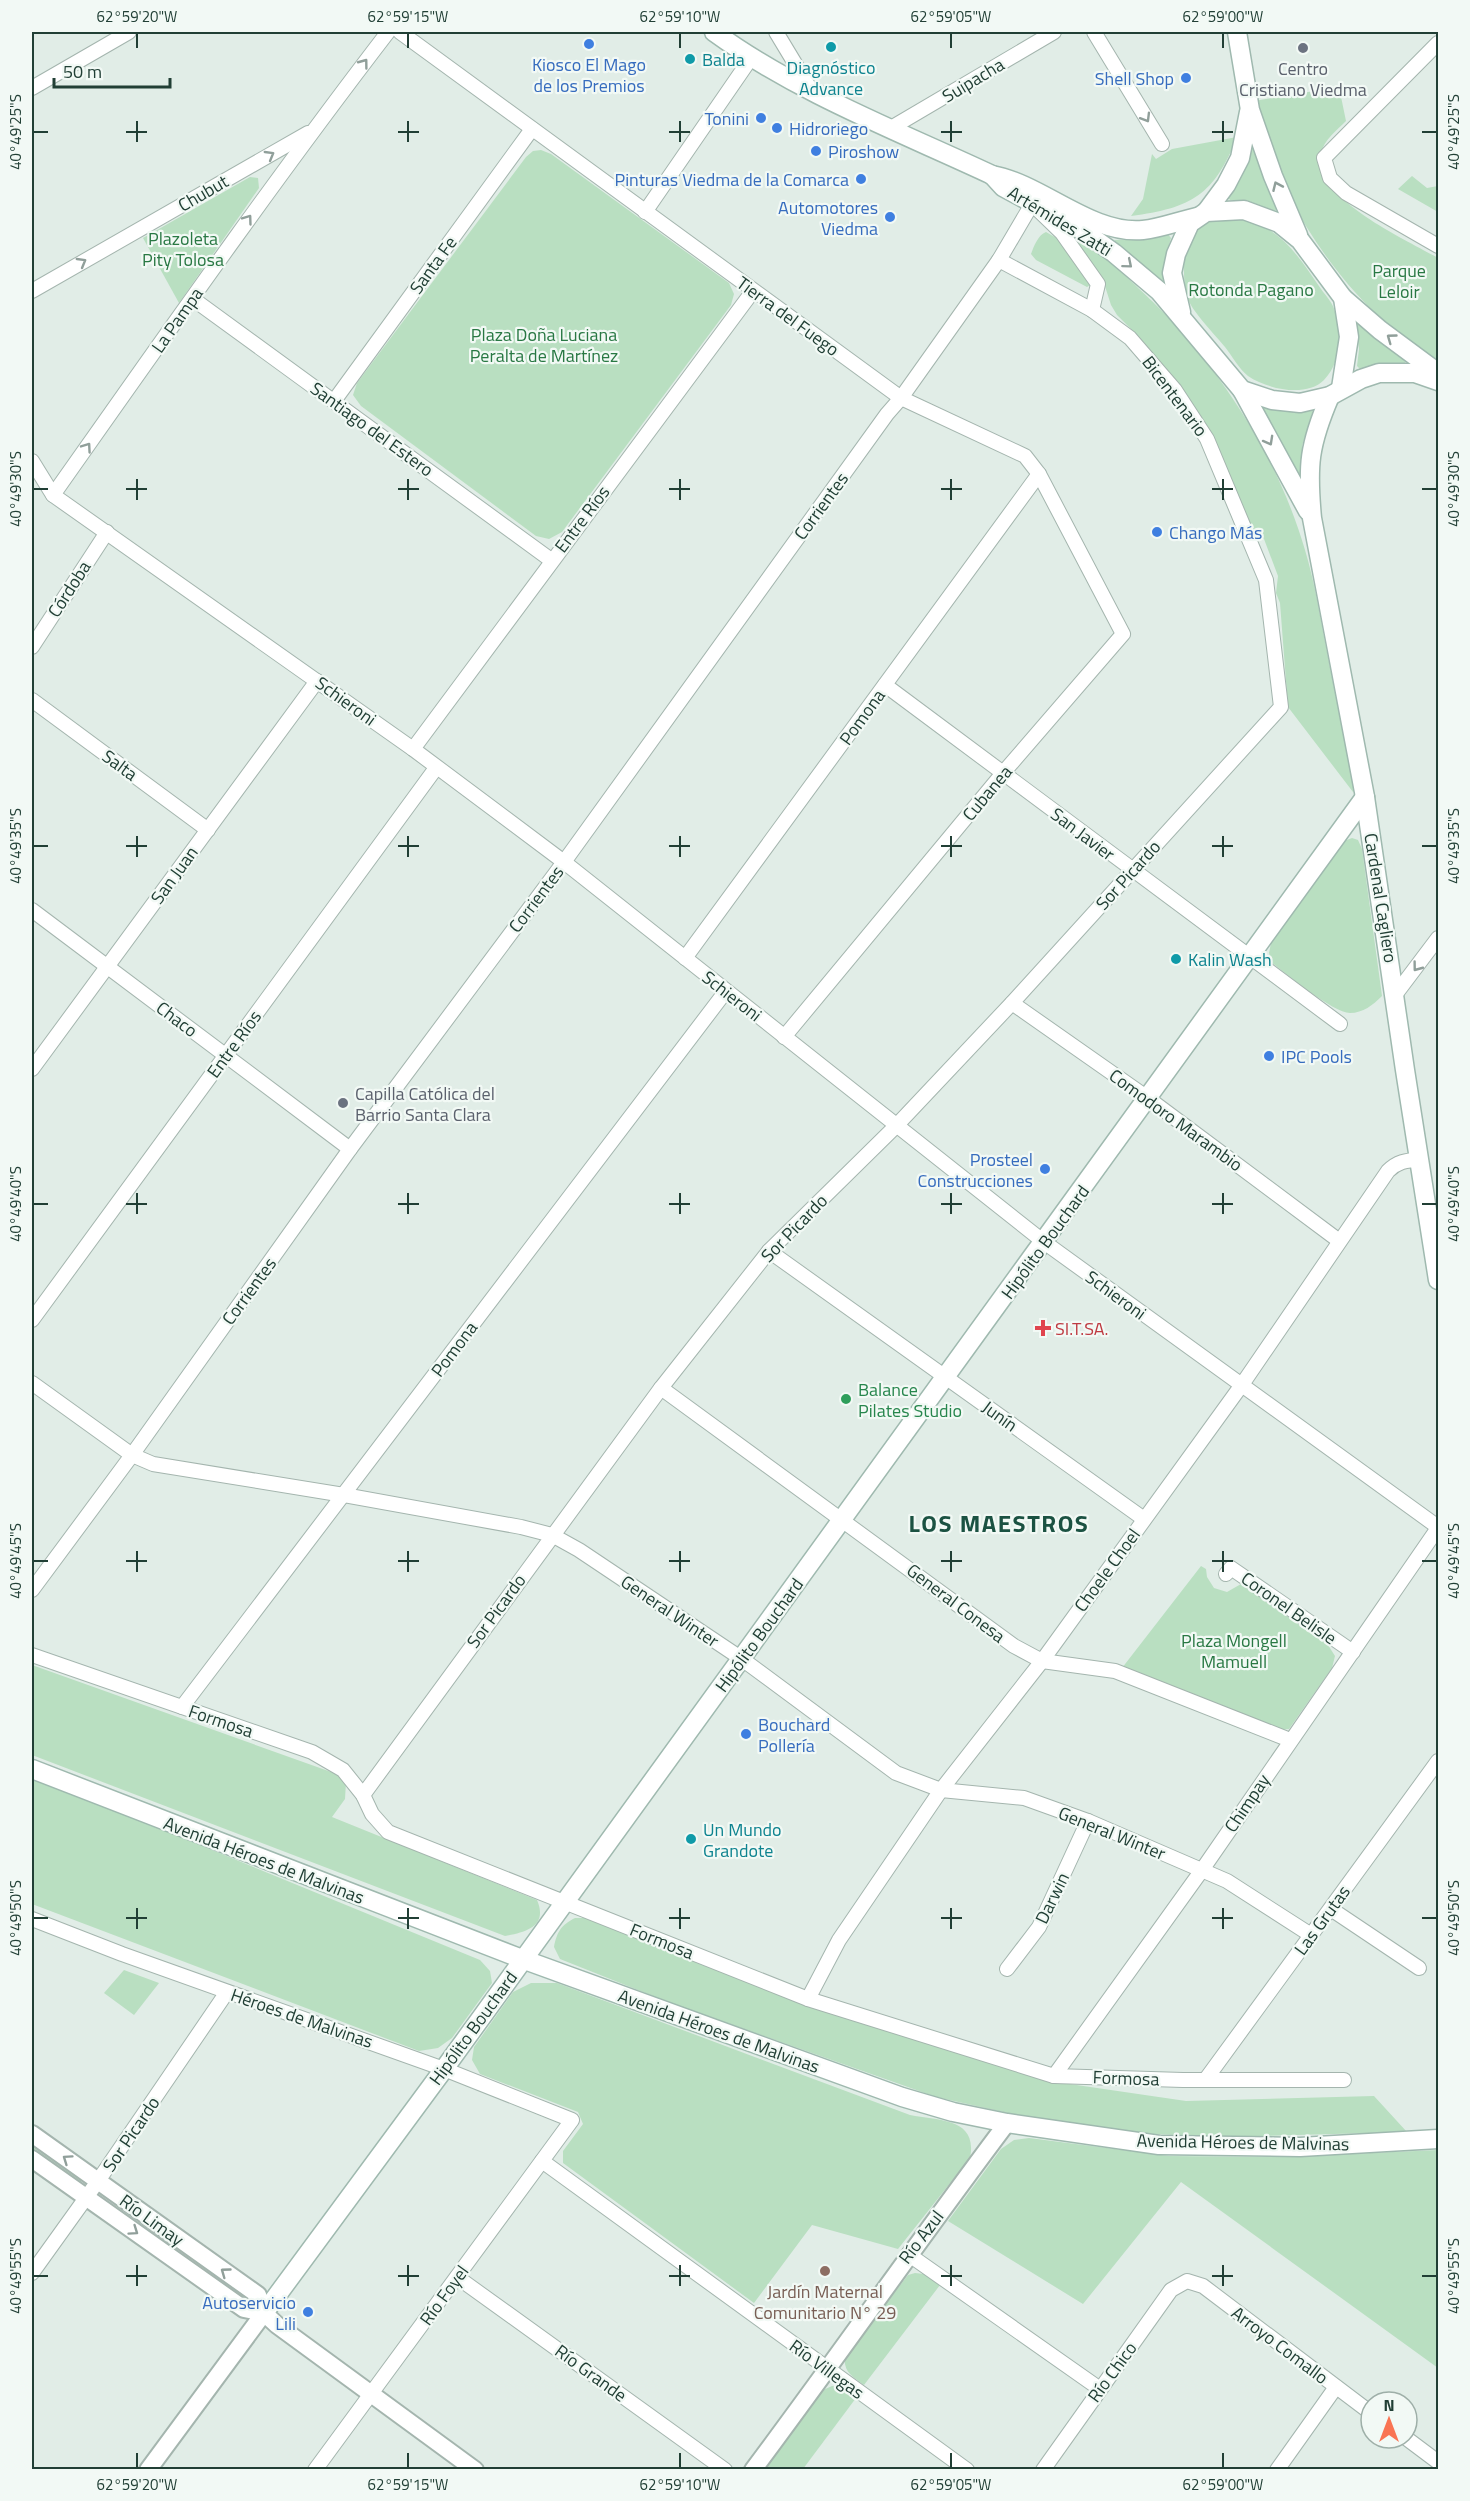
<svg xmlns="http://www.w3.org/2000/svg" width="1470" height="2501" viewBox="0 0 1470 2501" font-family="'Titillium Web',sans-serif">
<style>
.green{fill:#b9dfc1}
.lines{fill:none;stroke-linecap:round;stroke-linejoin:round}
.minor-casing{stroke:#a4b5ae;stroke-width:16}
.tertiary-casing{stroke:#a4b5ae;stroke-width:20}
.secondary-casing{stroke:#9fb9af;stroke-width:21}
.minor{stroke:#fff;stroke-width:14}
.tertiary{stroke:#fff;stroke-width:16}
.secondary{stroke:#fff;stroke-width:18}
.oneway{stroke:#909f9a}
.ticks{fill:none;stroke:#213f35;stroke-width:2}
.shop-dot{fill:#3f7fe0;stroke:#f2f9f5;stroke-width:2}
.culture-dot{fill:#0f9aa8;stroke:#f2f9f5;stroke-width:2}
.worship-dot{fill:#6b7280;stroke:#f2f9f5;stroke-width:2}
.health-dot{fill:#e0444e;stroke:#f2f9f5;stroke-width:2}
.leisure-dot{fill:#2e9e5b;stroke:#f2f9f5;stroke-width:2}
.education-dot{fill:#8d6e63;stroke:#f2f9f5;stroke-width:2}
.labels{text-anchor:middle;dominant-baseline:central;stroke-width:4.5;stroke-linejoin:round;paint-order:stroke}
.culture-label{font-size:18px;fill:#0d838f;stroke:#f2f9f5;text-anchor:start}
.shop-label{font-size:18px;fill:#366cbe;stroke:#f2f9f5;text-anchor:end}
.worship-label{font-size:18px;fill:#5b616d;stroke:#f2f9f5}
.street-label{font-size:18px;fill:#213f35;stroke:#f2f9f5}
.park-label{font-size:18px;fill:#287843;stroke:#f2f9f5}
.health-label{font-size:18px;fill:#be3a42;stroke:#f2f9f5;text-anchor:start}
.leisure-label{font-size:18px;fill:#27864d;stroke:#f2f9f5;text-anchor:start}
.education-label{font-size:18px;fill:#785e54;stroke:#f2f9f5}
.district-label{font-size:24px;font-weight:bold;letter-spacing:1.5px;fill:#1b5242;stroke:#f2f9f5}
.neatline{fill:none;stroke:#213f35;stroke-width:2}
.ticks-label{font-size:15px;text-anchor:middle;fill:#213f35}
</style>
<rect width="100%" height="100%" fill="#e1ede7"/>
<g class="green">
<path d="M1339,87l7,34c-9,9 -22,19 -25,32 -11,44 86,87 117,105v103c-63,-37 -112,-96 -147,-161 -15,-28 -25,-68 -37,-99z"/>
<path d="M1237,137c-23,58 -45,71 -106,79l12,-17 9,-45 4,5 16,-10z"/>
<path d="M1252,147h5l22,61 -4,3 -29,-11h-16l-4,-4 17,-28z"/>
<path d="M541,150l10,4 178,129 5,11 -3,11 -169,227 -13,7 -13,-3 -175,-130 -8,-11 4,-12 169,-226 7,-6z"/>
<path d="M1412,176l15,12 11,-2v26l-40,-23z"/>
<path d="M250,177l8,1 1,10 -80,115 -36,-65z"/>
<path d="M1219,218c14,0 27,0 40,6 29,14 44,39 62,65 5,7 12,14 14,23 7,23 6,50 -11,68 -18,18 -57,9 -76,-4 -9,-7 -16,-20 -23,-29 -9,-11 -32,-35 -36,-46 -8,-21 -7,-52 6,-70 6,-8 15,-10 24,-13z"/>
<path d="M1046,232l14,8 32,44 -5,3 -51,-27 -5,-6c3,-8 7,-19 15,-22z"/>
<path d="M1167,233l4,5 -4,14 -2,32h-3l-48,-42 1,-2 39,-2z"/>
<path d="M1078,241c19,6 58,45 74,60 68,67 126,156 153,249 10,33 15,67 22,102 9,46 18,92 28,138l-2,2 -65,-85 -8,-104 -4,-10 2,-17 -14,-37 -13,-7 -74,-147 -41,-51 -19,-19 -6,-10 -8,-25 -26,-37z"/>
<path d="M1361,322l46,37 -2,4 -22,1 -23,5 -3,-3 2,-17 -3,-25z"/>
<path d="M1263,404l48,3 2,3 -11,36 1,36 -3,1 -41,-76z"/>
<path d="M1352,838l6,2 4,9 20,147c-9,9 -19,17 -32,17 -17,0 -63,-39 -78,-50l-3,-10 2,-10 73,-102z"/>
<path d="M1201,1566l5,3 1,8 7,11 13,4 14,-8 87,61 7,11 -3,12 -43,61 -14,1 -153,-62z"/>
<path d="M32,1665l302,108 12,9 -1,17 -13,18 205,83c11,26 -10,32 -32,36l-473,-181z"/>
<path d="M32,1776l448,184 10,11 2,12 -40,55 -14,10 -19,3 -387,-147z"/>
<path d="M575,1918h11l222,88 248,76 130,19 188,-5 33,36 -182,5 -75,-3 -58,-6 -57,-9 -99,-22 -268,-95 -108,-43 -6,-12c3,-15 7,-22 21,-29z"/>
<path d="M124,1970l35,13 -25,32 -30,-22z"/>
<path d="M531,1983h26l353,132c30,6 68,3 60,43l-72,91 -86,-24 -58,78 -191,-140v-12l20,-27 -5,-12 -98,-38 -8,-14 2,-13 39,-55z"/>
<path d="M1029,2138l140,18 112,1 157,-7v218l-257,-186 -98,122 -135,-83 53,-72 13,-9z"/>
<path d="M32,2141l50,36 -1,6 -3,1 -46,-32z"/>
<path d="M915,2273l9,1 16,11 -76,100c-12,-9 -21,-13 -19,-29l63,-81z"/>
<path d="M832,2386l9,1 15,11 -53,71h-39l59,-79z"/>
</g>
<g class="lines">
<defs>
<g id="minor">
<path d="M400,32l501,366 124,58 14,18 84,160 -120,139 -219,264"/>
<path d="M776,32l35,58"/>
<path d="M1094,32l68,112"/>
<path d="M1438,43l-114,115 6,20 16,15 92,53"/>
<path d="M32,88l97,-56"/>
<path d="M891,128l163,-96"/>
<path d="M645,212l106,-154"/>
<path d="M32,291l276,-158"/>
<path d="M193,299l358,261"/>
<path d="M334,401l198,-272"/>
<path d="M32,461l21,34 360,254 151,113 480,380 394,285"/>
<path d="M53,495c110,-156 219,-312 335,-463"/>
<path d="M32,647l75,-115"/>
<path d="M885,685l455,339"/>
<path d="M32,700l176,130"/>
<path d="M413,749l340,-458"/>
<path d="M32,910l318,239"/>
<path d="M685,958l354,-484"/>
<path d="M1395,995l43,-57"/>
<path d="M1012,1003l137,96 189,141"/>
<path d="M32,1069l285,-388"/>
<path d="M769,1251l375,268"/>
<path d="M32,1320l404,-552"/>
<path d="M32,1383l100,72 21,9 191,31 177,32 31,8 27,15 163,109 154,114 45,17 83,8 64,23 139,60 84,54"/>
<path d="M661,1388l353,258 28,15 73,10 175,69"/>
<path d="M1226,1574l5,-6 122,84"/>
<path d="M32,1590l100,-135 218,-306 214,-287 323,-448 14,-16 98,-138 33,-56 30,29 36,51 -6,26"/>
<path d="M32,1655l280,97 31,18 20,25 9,19 16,18 420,167 246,77 129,4h161"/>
<path d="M182,1707l544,-716"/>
<path d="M363,1795l298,-407 108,-137 127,-125 116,-123 269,-296 -15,-127 -59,-141 -32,-49 -45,-52 -38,-28 -93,-50"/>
<path d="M1331,1909l88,59"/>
<path d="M32,1919l90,35 322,115 128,51 -257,350"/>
<path d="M1007,1969l32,-42 49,-106"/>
<path d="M808,1999l31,-59 102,-150 101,-129 199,-275 147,-215c9,-9 18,-11 31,-11"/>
<path d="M1054,2076l148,-206 236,-342"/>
<path d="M1206,2079l232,-318"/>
<path d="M542,2161l425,309"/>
<path d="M908,2254l192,135"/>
<path d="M32,2273l66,-92 129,-189"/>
<path d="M457,2277l268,193"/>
<path d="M1406,2438l32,24"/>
<path d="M1043,2470l128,-180 16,-9 16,5 168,127"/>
<path d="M1277,2470l59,-83"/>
</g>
<g id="tertiary">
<path d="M32,2134l226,161 6,18 13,12 198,145"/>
<path d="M32,2159l212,150 20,4"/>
<path d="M148,2470l116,-157"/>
<path d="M753,2470c86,-115 168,-233 254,-347"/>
</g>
<g id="secondary">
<path d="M714,32c84,61 184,99 278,143 50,9 99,60 151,55 18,-2 36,-9 54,-13"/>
<path d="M1237,32l13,78 23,66 25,59"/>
<path d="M992,175l11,12 79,43 32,23 45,38 83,99 30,10 28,3 30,-7 31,-17 18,-6h36l23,8"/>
<path d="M1206,212l20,-27 14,-27 9,-46"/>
<path d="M1343,298l37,32 58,43"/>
<path d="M1181,312l-9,-39 4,-19 14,-31 16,-11 38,-2 35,13 21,17 43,58 6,39 -8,51"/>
<path d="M1242,390l66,121"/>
<path d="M1330,396c-21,49 -23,69 -18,122l53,279 40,273 33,210"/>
<path d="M32,1769l490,190 380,138 51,15 54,11 152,22 141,2 138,-8"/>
<path d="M264,2313l180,-244 921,-1272"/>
</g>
</defs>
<use href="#minor" class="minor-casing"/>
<use href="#tertiary" class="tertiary-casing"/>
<use href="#secondary" class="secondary-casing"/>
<use href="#minor" class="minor"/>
<use href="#tertiary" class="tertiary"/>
<use href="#secondary" class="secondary"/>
</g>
<defs><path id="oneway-chevron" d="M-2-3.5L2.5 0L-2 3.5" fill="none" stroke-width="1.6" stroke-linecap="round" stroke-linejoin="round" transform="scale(1.5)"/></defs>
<g class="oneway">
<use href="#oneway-chevron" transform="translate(364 63) rotate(-53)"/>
<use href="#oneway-chevron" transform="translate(1146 118) rotate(59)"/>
<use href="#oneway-chevron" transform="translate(270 155) rotate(-30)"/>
<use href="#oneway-chevron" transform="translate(1277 186) rotate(-114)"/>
<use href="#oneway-chevron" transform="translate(248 219) rotate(-54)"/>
<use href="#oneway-chevron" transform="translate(82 262) rotate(-30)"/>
<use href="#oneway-chevron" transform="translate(1128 264) rotate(40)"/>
<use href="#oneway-chevron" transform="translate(1391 338) rotate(-144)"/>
<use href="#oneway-chevron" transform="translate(1269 441) rotate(61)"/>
<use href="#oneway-chevron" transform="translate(87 447) rotate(-55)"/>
<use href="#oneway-chevron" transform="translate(1417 967) rotate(127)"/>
<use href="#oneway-chevron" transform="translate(67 2159) rotate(-145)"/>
<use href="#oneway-chevron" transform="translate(134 2231) rotate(35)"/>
<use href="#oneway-chevron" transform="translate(225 2272) rotate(-144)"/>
</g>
<path class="ticks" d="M137,33v15M408,33v15M680,33v15M951,33v15M1223,33v15M137,121v21M408,121v21M680,121v21M951,121v21M1223,121v21M33,132h15M126,132h21M398,132h21M669,132h21M941,132h21M1212,132h21M1422,132h15M137,479v21M408,479v21M680,479v21M951,479v21M1223,479v21M33,489h15M126,489h21M398,489h21M669,489h21M941,489h21M1212,489h21M1422,489h15M137,836v21M408,836v21M680,836v21M951,836v21M1223,836v21M33,846h15M126,846h21M398,846h21M669,846h21M941,846h21M1212,846h21M1422,846h15M137,1193v21M408,1193v21M680,1193v21M951,1193v21M1223,1193v21M33,1204h15M126,1204h21M398,1204h21M669,1204h21M941,1204h21M1212,1204h21M1422,1204h15M137,1551v21M408,1551v21M680,1551v21M951,1551v21M1223,1551v21M33,1561h15M126,1561h21M398,1561h21M669,1561h21M941,1561h21M1212,1561h21M1422,1561h15M137,1908v21M408,1908v21M680,1908v21M951,1908v21M1223,1908v21M33,1918h15M126,1918h21M398,1918h21M669,1918h21M941,1918h21M1212,1918h21M1422,1918h15M137,2265v21M408,2265v21M680,2265v21M951,2265v21M1223,2265v21M33,2276h15M126,2276h21M398,2276h21M669,2276h21M941,2276h21M1212,2276h21M1422,2276h15M137,2453v15M408,2453v15M680,2453v15M951,2453v15M1223,2453v15"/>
<g class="shop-dot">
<circle cx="589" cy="44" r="6"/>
<circle cx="1186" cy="78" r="6"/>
<circle cx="761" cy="118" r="6"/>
<circle cx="777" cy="128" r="6"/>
<circle cx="816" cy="151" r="6"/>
<circle cx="861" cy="179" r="6"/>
<circle cx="890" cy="217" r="6"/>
<circle cx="1157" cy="532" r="6"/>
<circle cx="1269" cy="1056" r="6"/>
<circle cx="1045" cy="1169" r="6"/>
<circle cx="746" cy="1734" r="6"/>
<circle cx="308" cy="2312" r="6"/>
</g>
<g class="culture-dot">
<circle cx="831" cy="47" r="6"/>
<circle cx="690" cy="59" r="6"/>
<circle cx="1176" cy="959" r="6"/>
<circle cx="691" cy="1839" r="6"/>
</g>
<g class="worship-dot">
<circle cx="1303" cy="48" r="6"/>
<circle cx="343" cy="1103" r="6"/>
</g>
<path class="health-dot" d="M1040 1319h6v6h6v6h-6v6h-6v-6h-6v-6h6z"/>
<circle class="leisure-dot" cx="846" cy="1399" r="6"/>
<circle class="education-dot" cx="825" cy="2271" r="6"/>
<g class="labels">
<g class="culture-label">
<text x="702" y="59">Balda</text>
<text x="831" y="67" text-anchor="middle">Diagnóstico<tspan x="831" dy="21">Advance</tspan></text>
<text x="1188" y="959">Kalin Wash</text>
<text x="703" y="1829">Un Mundo<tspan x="703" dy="21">Grandote</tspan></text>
</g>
<g class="shop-label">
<text x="589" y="64" text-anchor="middle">Kiosco El Mago<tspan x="589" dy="21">de los Premios</tspan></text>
<text x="1174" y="78">Shell Shop</text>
<text x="749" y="118">Tonini</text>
<text x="789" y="128" text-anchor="start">Hidroriego</text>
<text x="828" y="151" text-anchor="start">Piroshow</text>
<text x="849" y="179">Pinturas Viedma de la Comarca</text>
<text x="878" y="207">Automotores<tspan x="878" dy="21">Viedma</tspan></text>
<text x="1169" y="532" text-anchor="start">Chango Más</text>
<text x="1281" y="1056" text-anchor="start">IPC Pools</text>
<text x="1033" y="1159">Prosteel<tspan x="1033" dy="21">Construcciones</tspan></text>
<text x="758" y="1724" text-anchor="start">Bouchard<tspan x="758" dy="21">Pollería</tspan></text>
<text x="296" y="2302">Autoservicio<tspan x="296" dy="21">Lili</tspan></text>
</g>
<g class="worship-label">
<text x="1303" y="68">Centro<tspan x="1303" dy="21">Cristiano Viedma</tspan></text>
<text x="355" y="1093" text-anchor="start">Capilla Católica del<tspan x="355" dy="21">Barrio Santa Clara</tspan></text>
</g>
<g class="street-label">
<text transform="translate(973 80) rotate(-31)">Suipacha</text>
<text transform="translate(203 193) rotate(-30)">Chubut</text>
<text transform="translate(1060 221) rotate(31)">Artémides Zatti</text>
<text transform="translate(433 265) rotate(-54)">Santa Fe</text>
<text transform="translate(788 316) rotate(36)">Tierra del Fuego</text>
<text transform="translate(177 320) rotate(-55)">La Pampa</text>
<text transform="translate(1175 396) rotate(53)">Bicentenario</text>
<text transform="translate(372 429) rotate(36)">Santiago del Estero</text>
<text transform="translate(821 506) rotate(-54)">Corrientes</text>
<text transform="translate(582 519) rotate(-53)">Entre Ríos</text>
<text transform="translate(69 589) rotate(-57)">Córdoba</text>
<text transform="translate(346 701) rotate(36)">Schieroni</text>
<text transform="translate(862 717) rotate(-54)">Pomona</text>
<text transform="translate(120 765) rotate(36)">Salta</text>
<text transform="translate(987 793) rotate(-50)">Cubanea</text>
<text transform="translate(1083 834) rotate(37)">San Javier</text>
<text transform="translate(174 875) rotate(-54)">San Juan</text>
<text transform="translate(1128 875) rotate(-48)">Sor Picardo</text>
<text transform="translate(1381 898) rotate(81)">Cardenal Cagliero</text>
<text transform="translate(536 899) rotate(-53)">Corrientes</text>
<text transform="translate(732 996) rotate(38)">Schieroni</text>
<text transform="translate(177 1019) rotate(37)">Chaco</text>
<text transform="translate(234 1044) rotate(-54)">Entre Ríos</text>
<text transform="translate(1176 1120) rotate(36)">Comodoro Marambio</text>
<text transform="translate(794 1228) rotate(-46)">Sor Picardo</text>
<text transform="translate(1045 1242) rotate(-54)">Hipólito Bouchard</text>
<text transform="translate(249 1291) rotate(-54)">Corrientes</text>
<text transform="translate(1116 1295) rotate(36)">Schieroni</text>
<text transform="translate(454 1349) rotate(-53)">Pomona</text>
<text transform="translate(1000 1416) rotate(36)">Junín</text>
<text transform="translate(1107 1570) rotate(-54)">Choele Choel</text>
<text transform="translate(956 1603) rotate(37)">General Conesa</text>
<text transform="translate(1289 1608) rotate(35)">Coronel Belisle</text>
<text transform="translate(496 1611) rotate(-54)">Sor Picardo</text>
<text transform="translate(670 1611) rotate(34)">General Winter</text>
<text transform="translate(759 1635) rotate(-54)">Hipólito Bouchard</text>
<text transform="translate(221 1721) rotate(19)">Formosa</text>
<text transform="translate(1247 1803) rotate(-56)">Chimpay</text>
<text transform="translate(1112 1833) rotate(22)">General Winter</text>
<text transform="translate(264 1860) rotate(21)">Avenida Héroes de Malvinas</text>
<text transform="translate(1052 1898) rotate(-64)">Darwin</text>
<text transform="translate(1322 1920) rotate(-54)">Las Grutas</text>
<text transform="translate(662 1941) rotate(22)">Formosa</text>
<text transform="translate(302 2018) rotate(19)">Héroes de Malvinas</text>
<text transform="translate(473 2028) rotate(-54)">Hipólito Bouchard</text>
<text transform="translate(719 2031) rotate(20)">Avenida Héroes de Malvinas</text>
<text transform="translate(1126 2078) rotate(2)">Formosa</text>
<text transform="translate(131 2134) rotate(-56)">Sor Picardo</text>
<text transform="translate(1243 2142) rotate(1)">Avenida Héroes de Malvinas</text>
<text transform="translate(152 2220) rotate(36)">Río Limay</text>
<text transform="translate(921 2237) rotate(-53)">Río Azul</text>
<text transform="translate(444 2295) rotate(-54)">Río Foyel</text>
<text transform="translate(1280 2345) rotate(37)">Arroyo Comallo</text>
<text transform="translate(827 2369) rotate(36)">Río Villegas</text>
<text transform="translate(1112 2372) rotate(-54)">Río Chico</text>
<text transform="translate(591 2373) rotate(36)">Río Grande</text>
</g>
<g class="park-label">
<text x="183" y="238">Plazoleta<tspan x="183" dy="21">Pity Tolosa</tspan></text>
<text x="1399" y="270">Parque<tspan x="1399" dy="21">Leloir</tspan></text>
<text x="1251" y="289">Rotonda Pagano</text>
<text x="544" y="334">Plaza Doña Luciana<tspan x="544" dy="21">Peralta de Martínez</tspan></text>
<text x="1234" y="1640">Plaza Mongell<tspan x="1234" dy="21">Mamuell</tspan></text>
</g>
<g class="health-label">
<text x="1055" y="1328">SI.T.SA.</text>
</g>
<g class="leisure-label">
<text x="858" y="1389">Balance<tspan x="858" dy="21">Pilates Studio</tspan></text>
</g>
<g class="education-label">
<text x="825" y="2291">Jardín Maternal<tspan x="825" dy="21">Comunitario N° 29</tspan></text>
</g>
<g class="district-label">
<text x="999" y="1523">LOS MAESTROS</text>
</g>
</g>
<rect width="1470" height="2501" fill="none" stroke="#f2f9f5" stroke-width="66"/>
<g transform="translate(1389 2420)"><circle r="28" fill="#f2f9f5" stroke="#9eafa8" stroke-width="1.5"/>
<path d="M0-4.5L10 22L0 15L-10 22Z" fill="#f97453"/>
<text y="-9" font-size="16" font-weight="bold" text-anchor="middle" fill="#213f35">N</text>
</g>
<path d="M54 78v9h116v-9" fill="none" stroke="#213f35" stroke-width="3"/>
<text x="63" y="78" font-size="18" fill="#213f35" stroke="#f2f9f5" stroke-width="4.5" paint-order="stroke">50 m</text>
<rect x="33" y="33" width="1404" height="2435" class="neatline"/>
<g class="ticks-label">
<text x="137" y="22">62°59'20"W</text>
<text x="408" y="22">62°59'15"W</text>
<text x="680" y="22">62°59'10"W</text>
<text x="951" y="22">62°59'05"W</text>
<text x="1223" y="22">62°59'00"W</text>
<text transform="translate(16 132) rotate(-90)" y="5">40°49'25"S</text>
<text transform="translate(1454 132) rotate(-90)" y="5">40°49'25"S</text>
<text transform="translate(16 489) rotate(-90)" y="5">40°49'30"S</text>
<text transform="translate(1454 489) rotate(-90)" y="5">40°49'30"S</text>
<text transform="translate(16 846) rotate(-90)" y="5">40°49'35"S</text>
<text transform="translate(1454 846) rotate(-90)" y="5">40°49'35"S</text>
<text transform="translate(16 1204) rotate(-90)" y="5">40°49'40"S</text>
<text transform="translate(1454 1204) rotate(-90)" y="5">40°49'40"S</text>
<text transform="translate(16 1561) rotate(-90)" y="5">40°49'45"S</text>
<text transform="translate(1454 1561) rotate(-90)" y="5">40°49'45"S</text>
<text transform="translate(16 1918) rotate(-90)" y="5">40°49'50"S</text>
<text transform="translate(1454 1918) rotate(-90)" y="5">40°49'50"S</text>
<text transform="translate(16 2276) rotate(-90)" y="5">40°49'55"S</text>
<text transform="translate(1454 2276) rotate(-90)" y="5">40°49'55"S</text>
<text x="137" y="2490">62°59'20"W</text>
<text x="408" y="2490">62°59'15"W</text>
<text x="680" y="2490">62°59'10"W</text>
<text x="951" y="2490">62°59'05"W</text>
<text x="1223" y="2490">62°59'00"W</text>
</g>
</svg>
